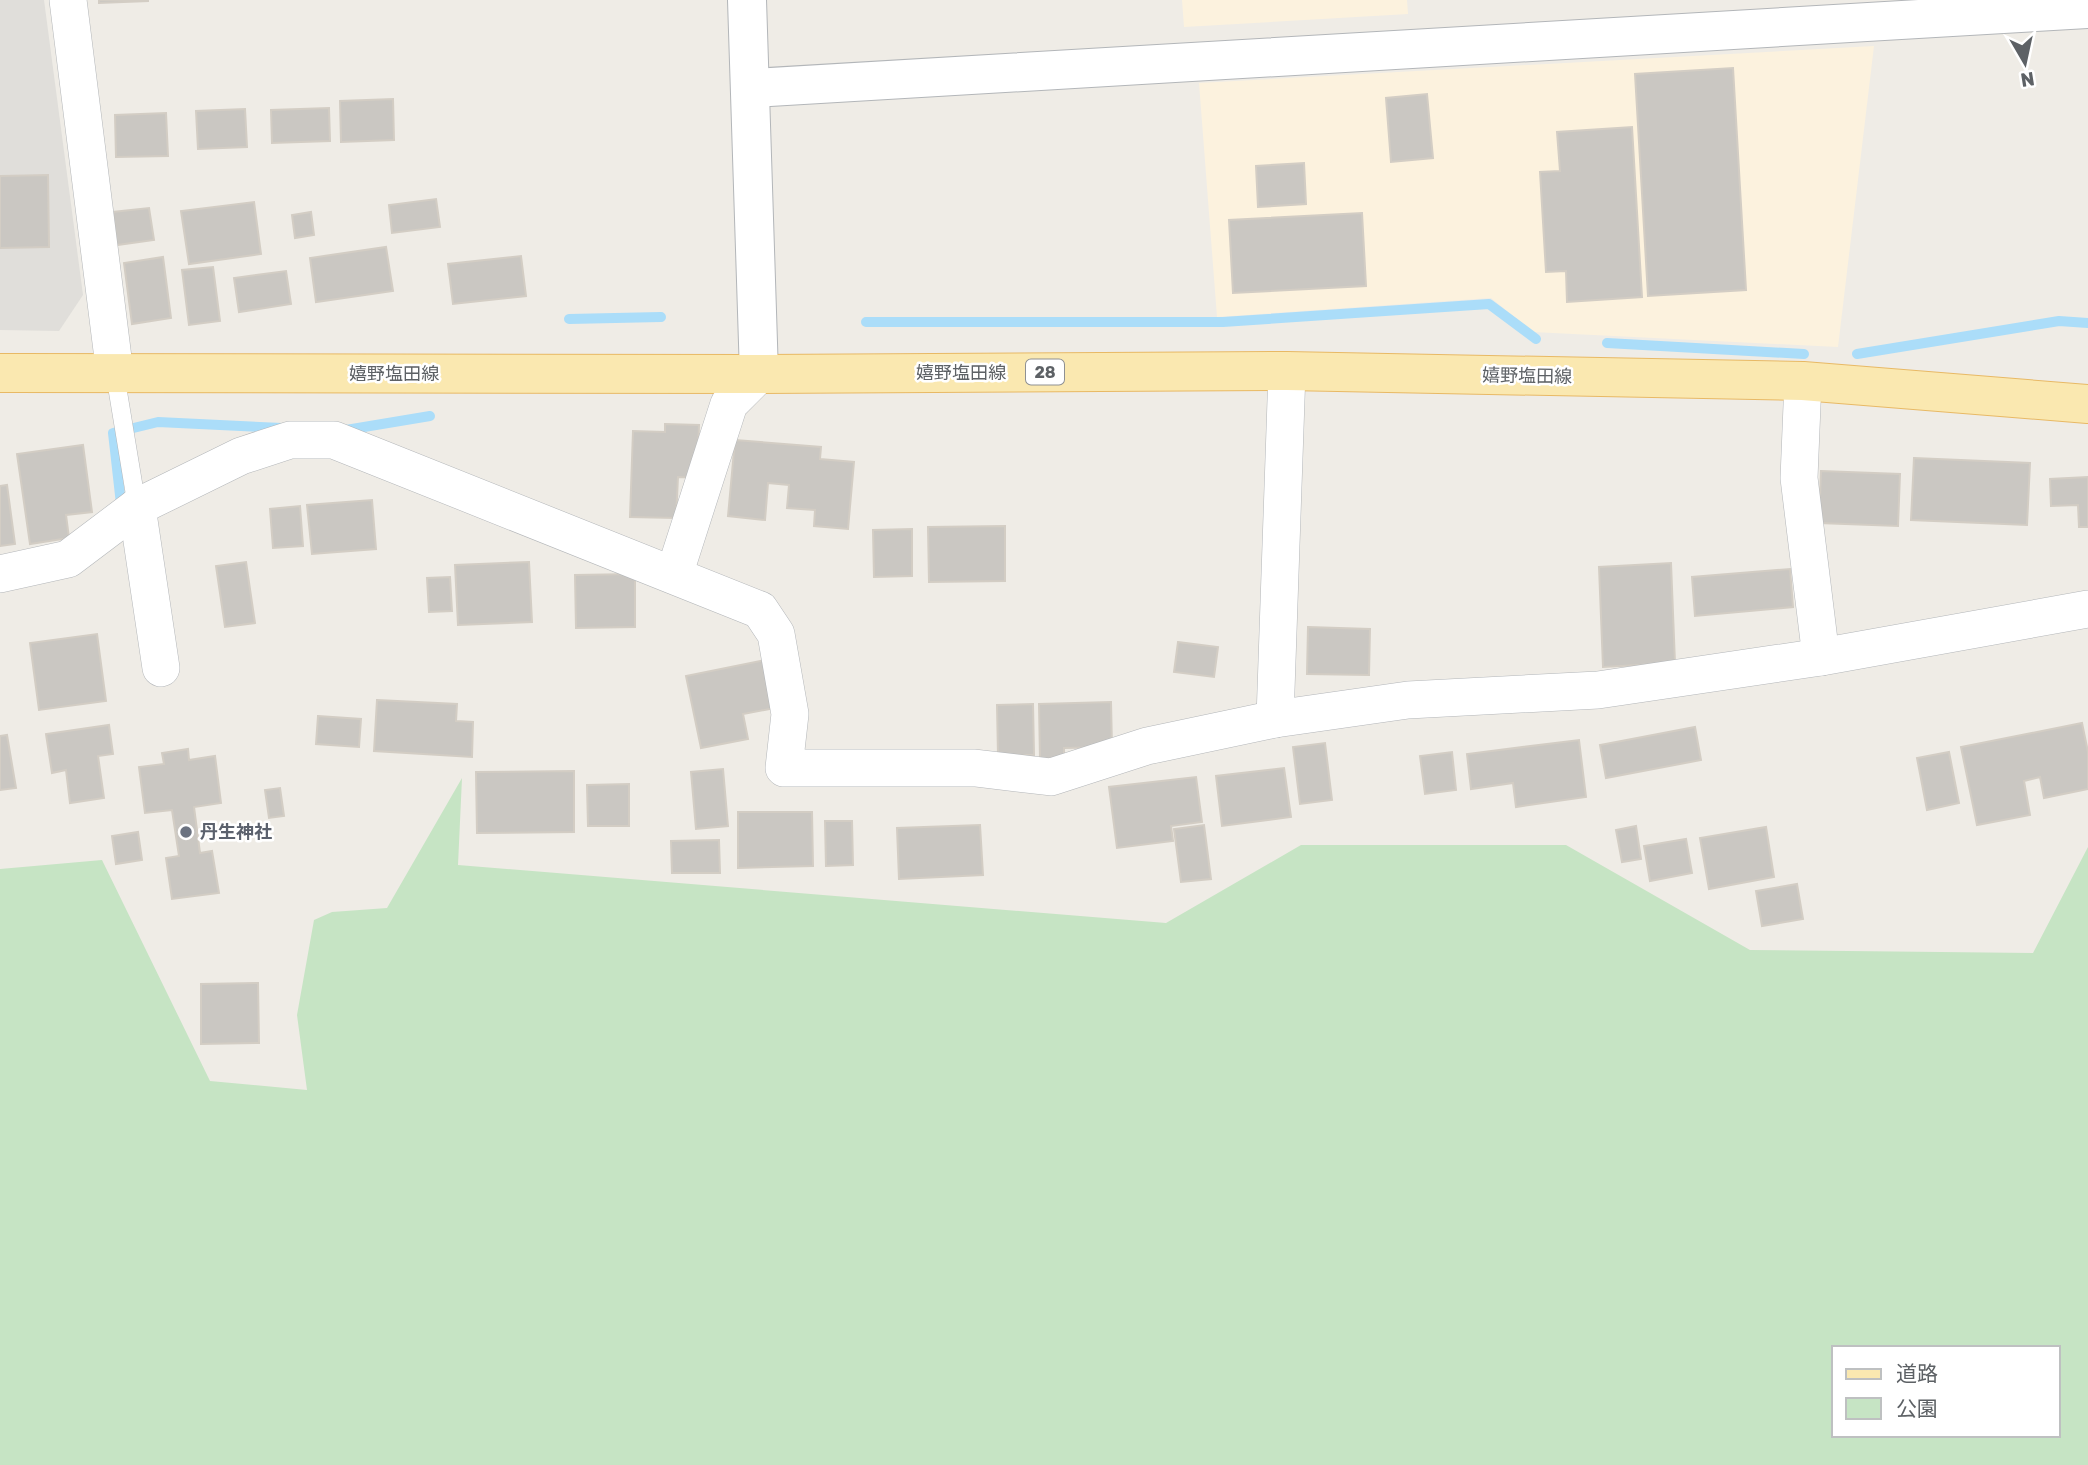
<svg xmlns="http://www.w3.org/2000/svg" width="2088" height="1465" viewBox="0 0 2088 1465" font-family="Rubik,'Noto Sans JP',sans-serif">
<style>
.commercial{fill:#fcf2de}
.industrial{fill:#e0deda}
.green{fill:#c6e4c4;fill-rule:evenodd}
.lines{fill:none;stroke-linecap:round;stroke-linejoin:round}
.stream{stroke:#abddf9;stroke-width:10}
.building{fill:#cac7c2;stroke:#d3cdc4;stroke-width:2}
.service-casing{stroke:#b3b6b9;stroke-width:19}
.minor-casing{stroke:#b3b6b9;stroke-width:38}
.tertiary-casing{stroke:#b3b6b9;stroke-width:40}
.primary-casing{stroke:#e8b965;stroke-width:40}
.service{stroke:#fff;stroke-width:18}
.minor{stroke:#fff;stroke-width:37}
.tertiary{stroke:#fff;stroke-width:38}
.primary{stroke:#fae8b0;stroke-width:38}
.worship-dot{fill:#6b7280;stroke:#fff;stroke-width:2.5}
.labels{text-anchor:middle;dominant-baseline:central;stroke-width:5;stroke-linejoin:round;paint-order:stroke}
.shield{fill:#fff;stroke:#8e9093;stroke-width:2}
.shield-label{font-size:16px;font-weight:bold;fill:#5d6165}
.street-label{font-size:18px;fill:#5d6165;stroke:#fff}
.worship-label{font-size:18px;font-weight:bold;fill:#5b616d;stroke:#fff;text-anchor:start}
</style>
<rect width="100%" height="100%" fill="#efece6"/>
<g class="commercial">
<path d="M1182,0h225l1,14 -224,13z"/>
<path d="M1874,46l-36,301 -305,-15 -42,-34 -274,19 -18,-234z"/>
</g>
<path class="industrial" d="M0,0h44l39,295 -24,36 -59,-1z"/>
<path class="green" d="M462,778l-4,87 708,58 135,-78h265l184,105 283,3 55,-106v618h-2088v-596l102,-9 108,221 97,9 -10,-75 17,-95 18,-8 55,-4zM1834,1348h224v87h-224z"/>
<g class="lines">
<g class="stream">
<path d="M569,319l92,-2"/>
<path d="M866,322h357l266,-18 47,35"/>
<path d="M1607,343l197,11"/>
<path d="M1857,354l202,-33 29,2"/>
<path d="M340,431l90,-15"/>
<path d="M121,504l-8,-71 45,-11 124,6"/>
</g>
</g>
<g class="building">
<path d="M99,0h49v1l-49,2z"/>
<path d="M1733,68l13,222 -98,6 -13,-222z"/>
<path d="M1427,94l6,64 -42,4 -5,-64z"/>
<path d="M393,99l1,41 -53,2 -1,-41z"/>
<path d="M329,108l1,33 -58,2 -1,-33z"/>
<path d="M245,109l2,38 -49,2 -2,-38z"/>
<path d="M166,113l2,43 -52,1 -1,-42z"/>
<path d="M1632,127l10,170 -75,5 -1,-31 -20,1 -6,-100 20,-1 -3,-39z"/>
<path d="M1304,163l2,41 -48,3 -2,-41z"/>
<path d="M48,175l1,72 -49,1v-72z"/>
<path d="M436,199l4,28 -48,6 -3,-28z"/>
<path d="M254,202l7,52 -72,10 -8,-53z"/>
<path d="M149,208l5,32 -37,5 -4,-33z"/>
<path d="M311,212l3,23 -19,3 -3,-23z"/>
<path d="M1362,213l4,73 -133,7 -4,-73z"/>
<path d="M386,247l7,44 -77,11 -6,-44z"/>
<path d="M521,256l5,40 -73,8 -5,-40z"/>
<path d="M163,257l8,61 -39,6 -8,-61z"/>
<path d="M213,267l7,54 -31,4 -7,-55z"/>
<path d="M286,271l5,33 -52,8 -5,-34z"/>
<path d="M665,424l34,1 -2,53 -19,-1 -2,41 -46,-1 3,-86 32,1z"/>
<path d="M735,440l86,7 -1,12 34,3 -6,67 -34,-3 1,-16 -28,-2 2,-23 -21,-2 -3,37 -37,-4z"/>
<path d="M83,445l9,67 -26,3 3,23 -39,6 -13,-90z"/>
<path d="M1914,458l116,5 -3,62 -116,-5z"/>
<path d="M1821,471l79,3 -2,52 -79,-3z"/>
<path d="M2088,477v50h-9l-1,-22 -27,1 -1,-27z"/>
<path d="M7,485l8,59 -15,2v-60z"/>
<path d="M372,500l4,49 -64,5 -5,-49z"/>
<path d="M300,506l3,40 -30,2 -3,-39z"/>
<path d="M1005,526v55l-76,1 -1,-55z"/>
<path d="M912,529v47l-38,1 -1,-47z"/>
<path d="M246,562l9,61 -30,4 -9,-61z"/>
<path d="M529,562l3,60 -74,3 -3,-60z"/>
<path d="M1671,563l4,100 -72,4 -4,-100z"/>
<path d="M1790,569l3,38 -98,9 -3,-39z"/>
<path d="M635,574v53l-59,1 -1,-53z"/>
<path d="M450,577l2,34 -23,1 -2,-34z"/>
<path d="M1308,627l62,2 -1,46 -62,-1z"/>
<path d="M97,634l9,67 -67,9 -9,-67z"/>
<path d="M1178,642l40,5 -4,30 -40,-5z"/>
<path d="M765,660l10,48 -32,6 5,25 -47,9 -15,-72z"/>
<path d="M377,700l80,4 -1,17 17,1 -1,35 -98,-6z"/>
<path d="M1111,702l1,45 -48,1v10l-24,1 -1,-55z"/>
<path d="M1033,704l1,51h-36l-1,-50z"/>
<path d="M318,716l43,3 -2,28 -43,-3z"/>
<path d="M2082,723l6,29v37l-44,9 -4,-21 -16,4 6,34 -53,10 -16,-78z"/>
<path d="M109,725l4,29 -15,2 6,42 -34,5 -4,-33 -14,3 -6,-39z"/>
<path d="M1695,727l6,33 -95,18 -6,-33z"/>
<path d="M7,735l9,53 -16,2v-54z"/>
<path d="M1579,740l7,57 -70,10 -3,-24 -42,6 -4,-35z"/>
<path d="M1325,743l7,57 -32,4 -7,-57z"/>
<path d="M188,749l1,11 26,-4 6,47 -27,4 6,46 12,-2 7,42 -47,6 -6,-41 13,-2 -7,-46 -27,3 -6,-46 25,-3 -2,-11z"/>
<path d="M1452,752l4,38 -31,4 -5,-38z"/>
<path d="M1949,752l10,51 -32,7 -10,-52z"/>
<path d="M1284,768l7,49 -69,9 -6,-50z"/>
<path d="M723,769l5,57 -32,3 -5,-57z"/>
<path d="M574,771v61l-97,1 -1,-61z"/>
<path d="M1196,777l6,45 -31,4 2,15 -56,7 -8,-61z"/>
<path d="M629,784v42h-41l-1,-41z"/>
<path d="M280,788l4,28 -15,2 -4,-28z"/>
<path d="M738,812h74l1,54 -75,2z"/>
<path d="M825,821h27l1,44 -27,1z"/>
<path d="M980,825l3,50 -84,4 -2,-51z"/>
<path d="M1204,825l7,54 -30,3 -7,-53z"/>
<path d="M1636,826l5,33 -19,3 -6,-32z"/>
<path d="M1766,827l8,50 -65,12 -9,-51z"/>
<path d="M138,832l4,28 -26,4 -4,-28z"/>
<path d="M1686,839l6,34 -42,8 -6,-35z"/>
<path d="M719,840l1,33h-48l-1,-32z"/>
<path d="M1797,884l6,35 -41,7 -6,-35z"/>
<path d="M258,983l1,60 -58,1v-60z"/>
</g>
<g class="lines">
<defs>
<path id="service" d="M115,374l22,133"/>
<g id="minor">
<path d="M68,0l47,374"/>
<path d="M1803,381l-4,97 22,179"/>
<path d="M137,507l24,161"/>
<path d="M0,574l68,-15 69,-52 104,-51 49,-16h44l426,170 16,24 14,80 -6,54h191l76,9 96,-31 128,-27 133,-19 190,-10 223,-33 267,-48"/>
<path d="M674,575l55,-171 30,-30"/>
<path d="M1275,719l12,-348"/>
</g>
<g id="tertiary">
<path d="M747,0l12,374"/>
<path d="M752,88l1336,-79"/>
</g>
<path id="primary" d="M0,373l759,1 528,-3 516,10 285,23"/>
</defs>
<use href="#service" class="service-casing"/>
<use href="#minor" class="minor-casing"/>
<use href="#tertiary" class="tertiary-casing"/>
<use href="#primary" class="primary-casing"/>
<use href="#service" class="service"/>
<use href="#minor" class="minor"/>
<use href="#tertiary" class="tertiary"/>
<use href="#primary" class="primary"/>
</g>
<circle class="worship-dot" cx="186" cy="832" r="7"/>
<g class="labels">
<rect class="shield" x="1026" y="359.5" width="38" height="25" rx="5"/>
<g class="shield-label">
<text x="1045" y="372">28</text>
</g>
<g class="street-label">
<text x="961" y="373">嬉野塩田線</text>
<text x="394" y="374">嬉野塩田線</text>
<text transform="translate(1527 376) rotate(1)">嬉野塩田線</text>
</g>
<g class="worship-label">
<text x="200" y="832">丹生神社</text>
</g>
</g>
<rect x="1832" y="1346" width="228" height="91" fill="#ffffff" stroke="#bec0c1" stroke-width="2"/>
<rect x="1846" y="1369" width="35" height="10" fill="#fae8b0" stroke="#bec0c1" stroke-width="2"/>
<text x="1896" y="1381" font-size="21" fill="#5d6165">道路</text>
<rect x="1846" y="1398" width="35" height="21" fill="#c6e4c4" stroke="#bec0c1" stroke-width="2"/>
<text x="1896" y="1416" font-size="21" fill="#5d6165">公園</text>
<g transform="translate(2025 63) rotate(171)" stroke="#ffffff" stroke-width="5" paint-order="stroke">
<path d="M0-5L12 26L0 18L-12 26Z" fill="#5d6165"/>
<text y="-10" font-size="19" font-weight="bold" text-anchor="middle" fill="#5d6165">N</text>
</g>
</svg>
